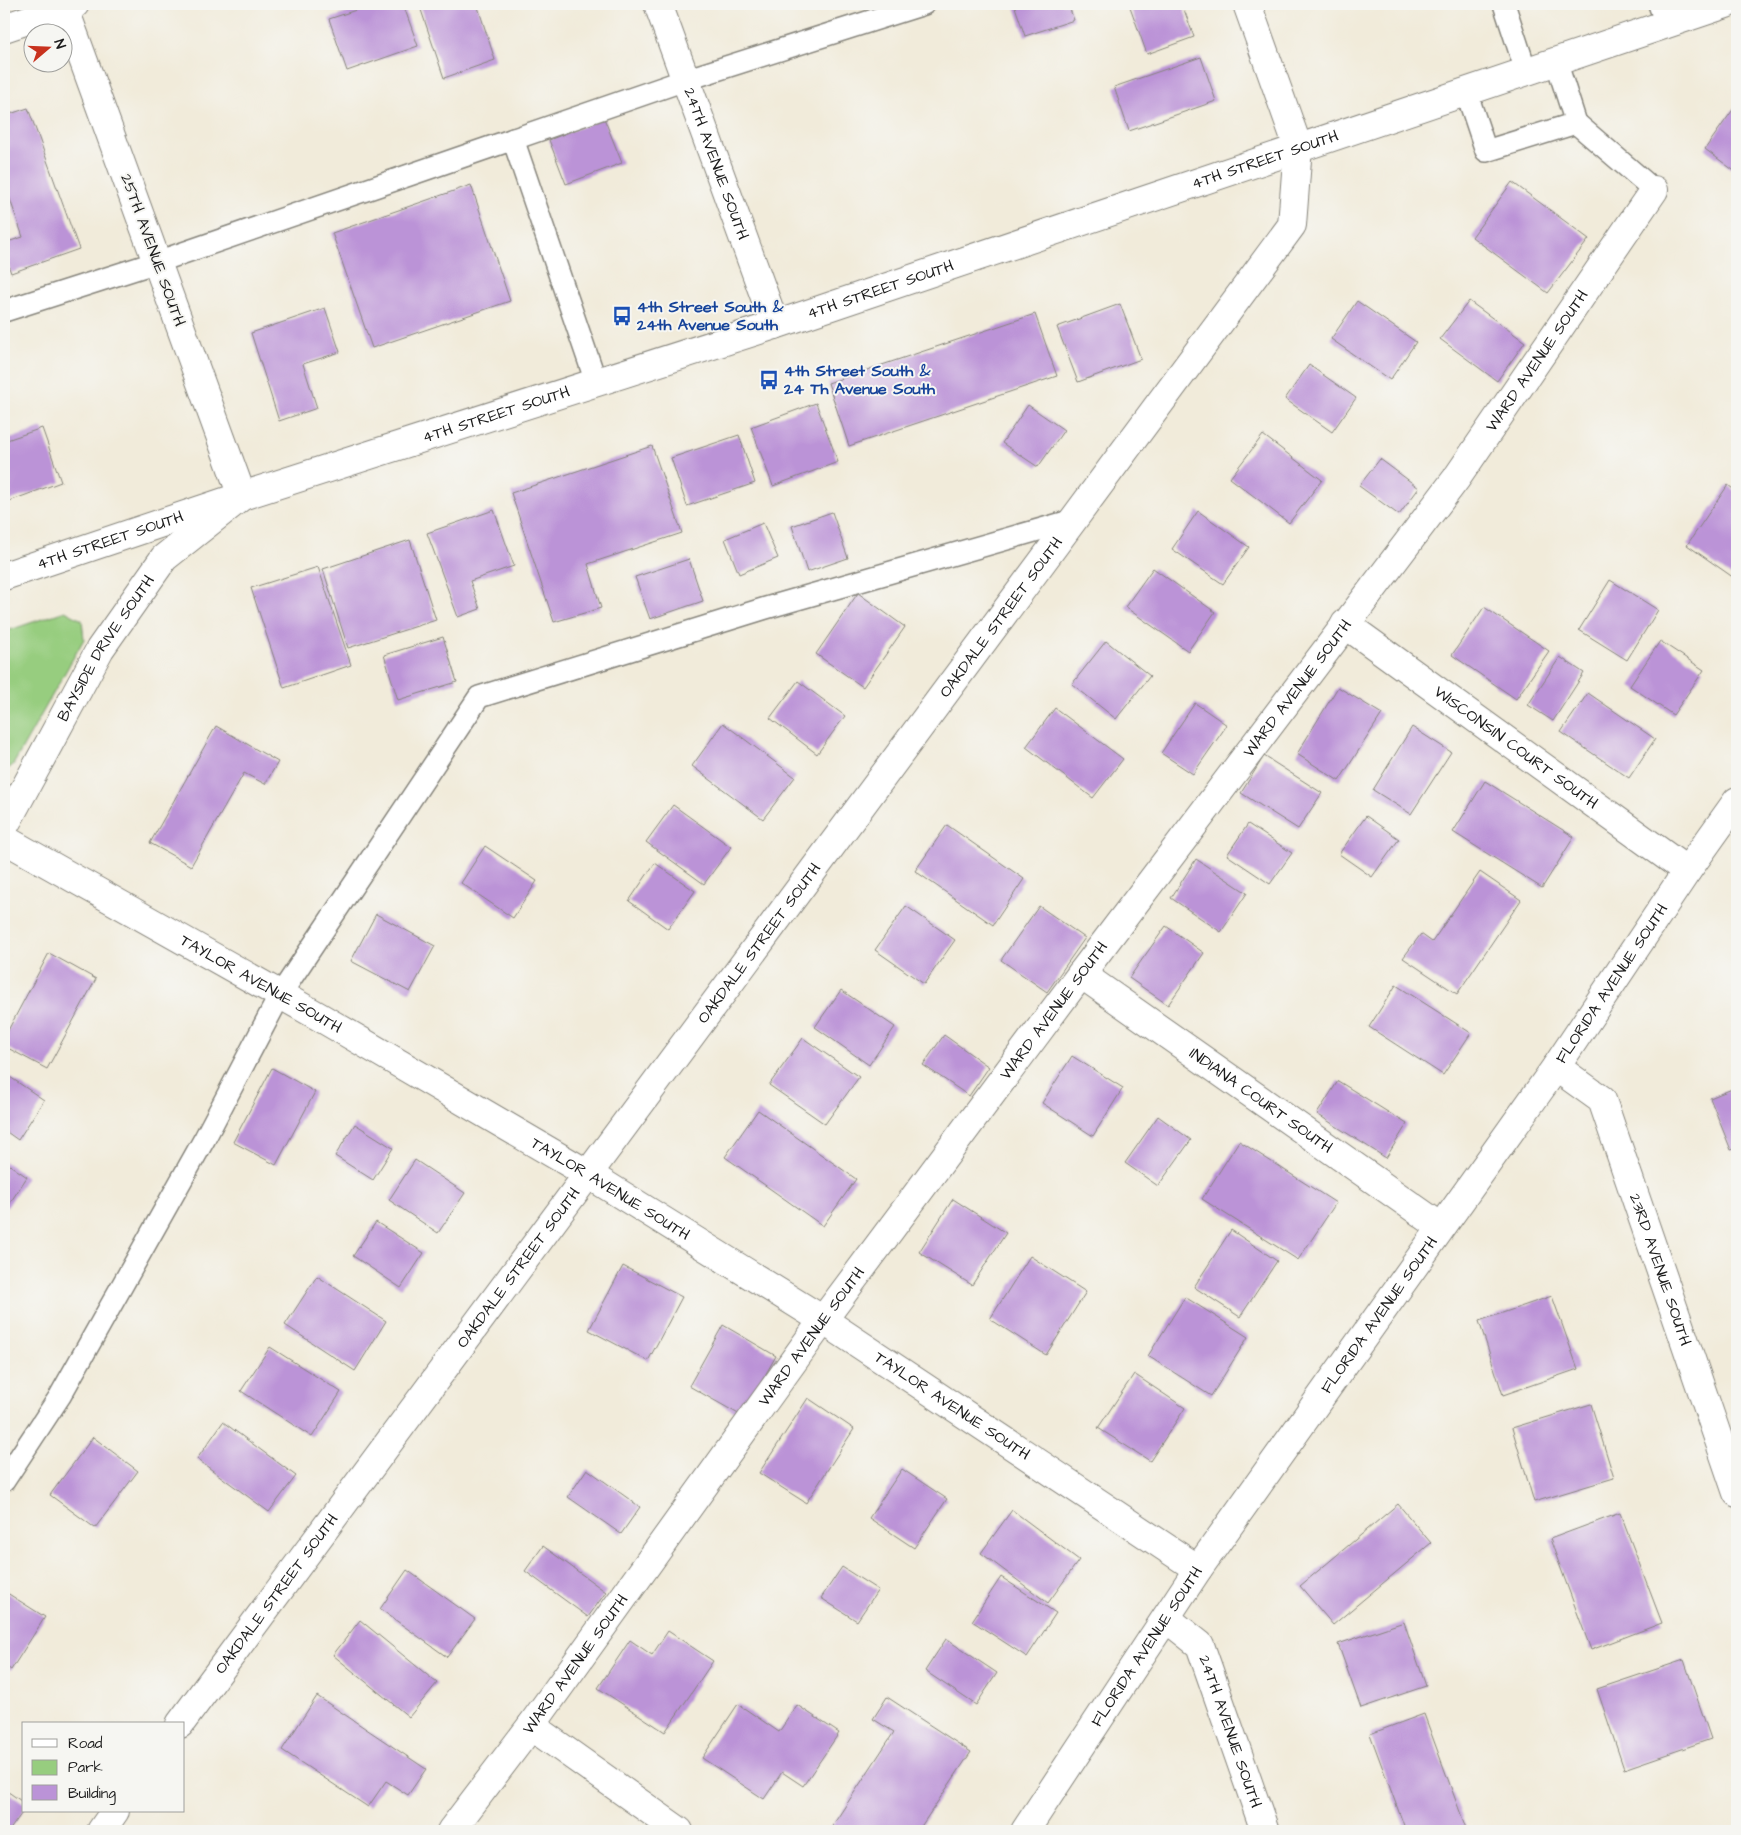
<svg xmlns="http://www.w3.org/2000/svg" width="1741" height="1835" viewBox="0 0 1741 1835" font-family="'Architects Daughter',sans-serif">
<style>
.park{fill:#97cd7f;stroke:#5a744e}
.building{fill:#bb93d7}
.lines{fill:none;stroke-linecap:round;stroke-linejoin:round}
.service-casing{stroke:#86847b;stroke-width:24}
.minor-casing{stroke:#86847b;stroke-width:30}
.tertiary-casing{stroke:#86847b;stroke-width:30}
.service{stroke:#fff;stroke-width:21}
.minor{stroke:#fff;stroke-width:28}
.tertiary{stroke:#fff;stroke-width:28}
.labels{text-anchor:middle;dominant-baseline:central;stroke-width:4;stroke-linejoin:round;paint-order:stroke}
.street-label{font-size:16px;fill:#1c1c1c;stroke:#f6f6f2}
.transit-label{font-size:16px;font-weight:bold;fill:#164399;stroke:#f6f6f2;text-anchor:start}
</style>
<rect width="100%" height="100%" fill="#f6f6f2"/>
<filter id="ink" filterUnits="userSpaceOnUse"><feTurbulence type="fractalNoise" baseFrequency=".02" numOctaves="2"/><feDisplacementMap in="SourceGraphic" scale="10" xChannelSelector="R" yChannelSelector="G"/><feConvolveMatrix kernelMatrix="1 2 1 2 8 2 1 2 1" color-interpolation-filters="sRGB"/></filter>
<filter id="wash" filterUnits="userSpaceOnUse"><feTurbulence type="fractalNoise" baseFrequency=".0096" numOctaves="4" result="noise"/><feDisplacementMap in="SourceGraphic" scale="20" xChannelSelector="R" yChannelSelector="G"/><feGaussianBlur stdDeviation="1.12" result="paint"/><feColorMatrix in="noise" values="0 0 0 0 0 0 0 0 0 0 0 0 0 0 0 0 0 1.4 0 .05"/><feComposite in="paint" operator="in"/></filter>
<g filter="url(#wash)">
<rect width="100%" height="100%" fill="#f1ebda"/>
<path class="park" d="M65,611l17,9 2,19 -71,126 -9,7v-140z"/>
<g id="blocks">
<g class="building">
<path d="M374,4h29l15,42 -71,25 -18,-52z"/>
<path d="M419,4h58l18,56 -51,18z"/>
<path d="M1014,4h54l6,16 -49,16z"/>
<path d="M1129,4h53l12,33 -47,17z"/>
<path d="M1201,57l15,44 -87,30 -15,-44z"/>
<path d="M1737,104v69l-32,-24z"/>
<path d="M28,108l51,141 -68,24 -7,-19v-11l19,-6 -19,-55v-66z"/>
<path d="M604,118l18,45 -56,21 -17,-44z"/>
<path d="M1512,182l77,57 -41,54 -76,-56z"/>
<path d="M471,185l39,116 -138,47 -40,-115z"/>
<path d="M1357,301l59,41 -26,38 -59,-41z"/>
<path d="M1469,301l56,41 -28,39 -57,-42z"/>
<path d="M1120,304l21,55 -63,23 -21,-55z"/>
<path d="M325,308l15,44 -37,12 14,44 -38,13 -28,-88z"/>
<path d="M1035,314l22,62 -208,70 -21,-63z"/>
<path d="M1309,365l47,33 -24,34 -47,-33z"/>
<path d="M816,403l22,59 -65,24 -22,-59z"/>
<path d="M1028,405l36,25 -26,37 -36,-24z"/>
<path d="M42,428l19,54 -57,21v-62z"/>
<path d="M739,435l16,48 -68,23 -16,-48z"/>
<path d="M1263,435l59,45 -33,43 -59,-45z"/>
<path d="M652,446l30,87 -94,31 13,44 -47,14 -43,-129z"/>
<path d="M1380,459l39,29 -20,27 -40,-29z"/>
<path d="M1728,485l9,7v88l-50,-35z"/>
<path d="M494,510l20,56 -44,15 10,28 -22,8 -31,-84z"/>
<path d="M1198,511l51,36 -26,37 -51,-35z"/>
<path d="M832,512l16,46 -41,14 -15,-46z"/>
<path d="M763,523l15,35 -39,16 -14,-35z"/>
<path d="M410,540l26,80 -88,28 -25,-79z"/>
<path d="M689,559l14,42 -53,18 -15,-42z"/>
<path d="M318,567l33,98 -67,23 -33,-100z"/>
<path d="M1153,568l62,44 -27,39 -63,-44z"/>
<path d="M1610,580l48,30 -31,50 -48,-30z"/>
<path d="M858,593l47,34 -42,60 -47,-33z"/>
<path d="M1484,607l65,44 -33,48 -64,-44z"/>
<path d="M443,637l14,45 -59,18 -14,-45z"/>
<path d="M1106,641l44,35 -34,43 -44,-35z"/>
<path d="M1660,641l44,29 -31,45 -43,-29z"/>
<path d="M1560,657l24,16 -31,48 -25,-16z"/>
<path d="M798,681l47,35 -28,38 -47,-36z"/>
<path d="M1338,687l44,27 -43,67 -42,-27z"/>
<path d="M1588,693l67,46 -26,39 -68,-46z"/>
<path d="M1195,703l32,22 -34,49 -32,-21z"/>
<path d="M1055,708l68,51 -30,39 -67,-51z"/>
<path d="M723,723l72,54 -32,42 -71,-53z"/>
<path d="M216,726l62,36 -13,22 -21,-11 -53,93 -41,-23z"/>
<path d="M1412,727l39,25 -40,62 -38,-24z"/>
<path d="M1264,756l58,37 -24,36 -57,-36z"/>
<path d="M1485,781l89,56 -32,51 -89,-56z"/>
<path d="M673,805l58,42 -27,37 -58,-42z"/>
<path d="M1366,816l33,23 -27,38 -33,-23z"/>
<path d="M1248,824l44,29 -22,31 -43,-29z"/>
<path d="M947,825l77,54 -31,46 -78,-54z"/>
<path d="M485,846l52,35 -24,37 -52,-35z"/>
<path d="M1196,859l51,34 -26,39 -50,-34z"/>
<path d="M655,863l40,28 -27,38 -39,-28z"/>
<path d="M1480,872l41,28 -64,94 -54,-36 18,-24 11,8z"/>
<path d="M906,906l49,34 -31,44 -49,-34z"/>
<path d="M1039,906l46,32 -38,54 -46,-32z"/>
<path d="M376,914l59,32 -25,46 -59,-31z"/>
<path d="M1166,926l38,27 -36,52 -39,-27z"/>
<path d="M49,953l47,26 -49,90 -43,-23v-8z"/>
<path d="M1396,985l75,48 -28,42 -74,-48z"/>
<path d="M841,990l54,37 -26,38 -54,-38z"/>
<path d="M944,1035l45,32 -20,29 -46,-31z"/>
<path d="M803,1038l56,39 -34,47 -56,-39z"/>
<path d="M1072,1056l51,32 -30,48 -51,-33z"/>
<path d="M272,1068l43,24 -39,73 -43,-23z"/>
<path d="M4,1073l40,27 -26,40 -14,-10z"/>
<path d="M1338,1081l69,43 -21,34 -69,-44z"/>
<path d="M1737,1087v61l-6,2 -21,-52z"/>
<path d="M758,1110l98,69 -33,47 -98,-69z"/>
<path d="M1158,1116l33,24 -33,46 -33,-23z"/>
<path d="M355,1124l38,24 -20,32 -38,-24z"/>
<path d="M1239,1141l97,62 -38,57 -96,-61z"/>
<path d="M415,1160l50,33 -27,40 -49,-33z"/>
<path d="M4,1161l23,16 -23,35z"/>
<path d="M953,1199l53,34 -34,52 -53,-33z"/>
<path d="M376,1222l48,31 -23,35 -48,-32z"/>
<path d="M1231,1230l46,31 -37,56 -46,-30z"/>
<path d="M1030,1256l56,36 -40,63 -56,-36z"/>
<path d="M623,1266l59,31 -34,64 -59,-31z"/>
<path d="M317,1276l69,45 -31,50 -70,-46z"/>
<path d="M1552,1296l26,73 -75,26 -24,-74z"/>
<path d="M1185,1297l63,40 -37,59 -63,-40z"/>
<path d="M723,1325l53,31 -34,60 -53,-30z"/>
<path d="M270,1347l71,45 -29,45 -71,-46z"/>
<path d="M1134,1374l51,34 -35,53 -52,-33z"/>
<path d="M808,1398l46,31 -48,74 -47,-30z"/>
<path d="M1591,1404l23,74 -80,24 -22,-74z"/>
<path d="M223,1422l73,54 -27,36 -72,-53z"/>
<path d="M93,1437l45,34 -43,57 -45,-33z"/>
<path d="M587,1469l53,38 -19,27 -53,-37z"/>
<path d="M902,1469l45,30 -33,49 -45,-30z"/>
<path d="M1398,1504l33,39 -98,82 -33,-39z"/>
<path d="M1012,1510l67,50 -31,43 -67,-50z"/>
<path d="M1620,1513l42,110 -71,27 -41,-111z"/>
<path d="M543,1546l63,46 -18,25 -63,-46z"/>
<path d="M842,1567l36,23 -21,31 -36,-23z"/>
<path d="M407,1570l68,49 -28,38 -67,-48z"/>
<path d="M1001,1577l55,36 -29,44 -55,-36z"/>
<path d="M4,1591l41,26 -34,53 -7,-5z"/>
<path d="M360,1620l77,63 -28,34 -76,-62z"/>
<path d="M1404,1622l22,64 -65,22 -23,-64z"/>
<path d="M668,1631l45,30 -48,71 -67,-44 32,-48 22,15z"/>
<path d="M946,1639l51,34 -21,32 -51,-34z"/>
<path d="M1684,1660l27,79 -87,30 -27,-80z"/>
<path d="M317,1696l109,73 -18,26 -22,-14 -18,26 -86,-57z"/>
<path d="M887,1697l84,55 -53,79h-89l65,-99 -21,-13z"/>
<path d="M738,1704l41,28 18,-27 42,28 -36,53 -21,-14 -18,27 -62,-41z"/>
<path d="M1424,1714l43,117h-61l-36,-97z"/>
<path d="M4,1789l20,14v7l-15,21h-5z"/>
</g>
</g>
</g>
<g filter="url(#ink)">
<use href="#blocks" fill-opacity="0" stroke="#86847b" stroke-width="1"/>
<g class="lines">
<defs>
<g id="service">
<path d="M1504,4l22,67"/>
<path d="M1659,4l7,20"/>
<path d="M1466,91l20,60 90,-28 -20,-62"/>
<path d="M1576,123l78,67"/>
<path d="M513,139l83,243"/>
<path d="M4,311l153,-49 528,-182 239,-76"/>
<path d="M4,1481l56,-85 145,-258 75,-143 199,-298 287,-89 307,-88"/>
</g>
<g id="minor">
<path id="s1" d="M658,4l117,321"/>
<path d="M4,28l71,-24"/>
<path id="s2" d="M1345,624l342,247"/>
<path id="s3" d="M4,827l96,-178 64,-91 78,-62 -179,-492"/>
<path id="s4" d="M4,839l314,177 270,158 235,146 375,249"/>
<path id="s5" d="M1081,974l360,253"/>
<path id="s6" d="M1556,1067l46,33 135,393"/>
<path id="s7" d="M1166,1618l34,27 65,186"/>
<path id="s8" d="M180,1724l1112,-1499 6,-78 -51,-143"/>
<path d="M531,1726l148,105"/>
<path d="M101,1831l14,-20"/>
<path id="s9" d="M451,1831l80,-105 292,-406 258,-346 375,-495 198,-289"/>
<path id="s10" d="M1025,1831l173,-262 358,-502 131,-196 50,-70"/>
</g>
<g id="tertiary">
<path id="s11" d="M4,576l238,-80 533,-171 951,-321"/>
</g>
</defs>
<use href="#service" class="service-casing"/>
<use href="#minor" class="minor-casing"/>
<use href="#tertiary" class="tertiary-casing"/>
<use href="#service" class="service"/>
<use href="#minor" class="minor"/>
<use href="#tertiary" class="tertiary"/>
</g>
</g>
<defs>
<symbol id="bus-bare" viewBox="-9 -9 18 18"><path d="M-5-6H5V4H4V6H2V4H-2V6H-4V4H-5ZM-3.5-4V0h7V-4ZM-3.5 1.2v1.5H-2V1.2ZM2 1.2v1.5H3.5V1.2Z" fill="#1a4fb4" stroke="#f6f6f2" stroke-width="2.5" paint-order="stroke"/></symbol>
</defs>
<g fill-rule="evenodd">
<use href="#bus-bare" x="608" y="302" width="28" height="28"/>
<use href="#bus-bare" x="755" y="366" width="28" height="28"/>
</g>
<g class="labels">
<g class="street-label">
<text stroke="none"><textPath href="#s11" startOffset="1328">4TH STREET SOUTH</textPath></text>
<text stroke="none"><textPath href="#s1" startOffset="170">24TH AVENUE SOUTH</textPath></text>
<text transform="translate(153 250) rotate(70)">25TH AVENUE SOUTH</text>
<text stroke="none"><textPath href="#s11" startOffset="922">4TH STREET SOUTH</textPath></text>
<text stroke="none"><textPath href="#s9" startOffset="1828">WARD AVENUE SOUTH</textPath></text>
<text stroke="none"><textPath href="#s11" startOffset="518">4TH STREET SOUTH</textPath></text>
<text stroke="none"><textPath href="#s11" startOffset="112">4TH STREET SOUTH</textPath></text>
<text stroke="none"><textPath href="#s8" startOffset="1378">OAKDALE STREET SOUTH</textPath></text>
<text stroke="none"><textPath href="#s3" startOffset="206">BAYSIDE DRIVE SOUTH</textPath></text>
<text stroke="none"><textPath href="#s9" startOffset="1422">WARD AVENUE SOUTH</textPath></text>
<text stroke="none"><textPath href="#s2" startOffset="211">WISCONSIN COURT SOUTH</textPath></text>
<text stroke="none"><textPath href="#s8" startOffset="972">OAKDALE STREET SOUTH</textPath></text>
<text stroke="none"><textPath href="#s10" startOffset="1031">FLORIDA AVENUE SOUTH</textPath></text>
<text stroke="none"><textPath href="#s4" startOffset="295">TAYLOR AVENUE SOUTH</textPath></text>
<text stroke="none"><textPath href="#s9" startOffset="1018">WARD AVENUE SOUTH</textPath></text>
<text stroke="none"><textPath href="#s5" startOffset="220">INDIANA COURT SOUTH</textPath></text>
<text stroke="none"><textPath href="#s4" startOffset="700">TAYLOR AVENUE SOUTH</textPath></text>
<text stroke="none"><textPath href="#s8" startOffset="568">OAKDALE STREET SOUTH</textPath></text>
<text stroke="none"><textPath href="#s6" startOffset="236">23RD AVENUE SOUTH</textPath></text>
<text stroke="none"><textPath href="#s10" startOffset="626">FLORIDA AVENUE SOUTH</textPath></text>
<text stroke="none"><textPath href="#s9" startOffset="612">WARD AVENUE SOUTH</textPath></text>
<text stroke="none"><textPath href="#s4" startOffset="1105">TAYLOR AVENUE SOUTH</textPath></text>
<text stroke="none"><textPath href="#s8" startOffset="162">OAKDALE STREET SOUTH</textPath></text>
<text stroke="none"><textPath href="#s10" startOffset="221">FLORIDA AVENUE SOUTH</textPath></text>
<text stroke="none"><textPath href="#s9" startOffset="208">WARD AVENUE SOUTH</textPath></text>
<text stroke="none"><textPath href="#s7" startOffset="135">24TH AVENUE SOUTH</textPath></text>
</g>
<g class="transit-label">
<text x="637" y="307">4th Street South &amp;<tspan x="637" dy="18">24th Avenue South</tspan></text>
<text x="784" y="371">4th Street South &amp;<tspan x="784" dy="18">24 Th Avenue South</tspan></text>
</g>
</g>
<rect width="1741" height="1835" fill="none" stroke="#f6f6f2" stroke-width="20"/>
<rect x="22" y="1722" width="162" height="90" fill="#f6f6f2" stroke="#9f9f9c"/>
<rect x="32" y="1739" width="25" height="8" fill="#ffffff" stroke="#9f9f9c"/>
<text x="68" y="1748" font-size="15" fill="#1c1c1c">Road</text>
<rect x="32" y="1760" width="25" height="15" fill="#97cd7f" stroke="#9f9f9c"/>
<text x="68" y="1772" font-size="15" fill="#1c1c1c">Park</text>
<rect x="32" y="1785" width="25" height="15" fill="#bb93d7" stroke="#9f9f9c"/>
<text x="68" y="1798" font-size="15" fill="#1c1c1c">Building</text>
<g transform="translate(48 48) rotate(71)"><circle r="24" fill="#f6f6f2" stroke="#9f9f9c"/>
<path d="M0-4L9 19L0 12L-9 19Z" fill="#c8321e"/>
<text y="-8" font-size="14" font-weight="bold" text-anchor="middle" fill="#1c1c1c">N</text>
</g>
</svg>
